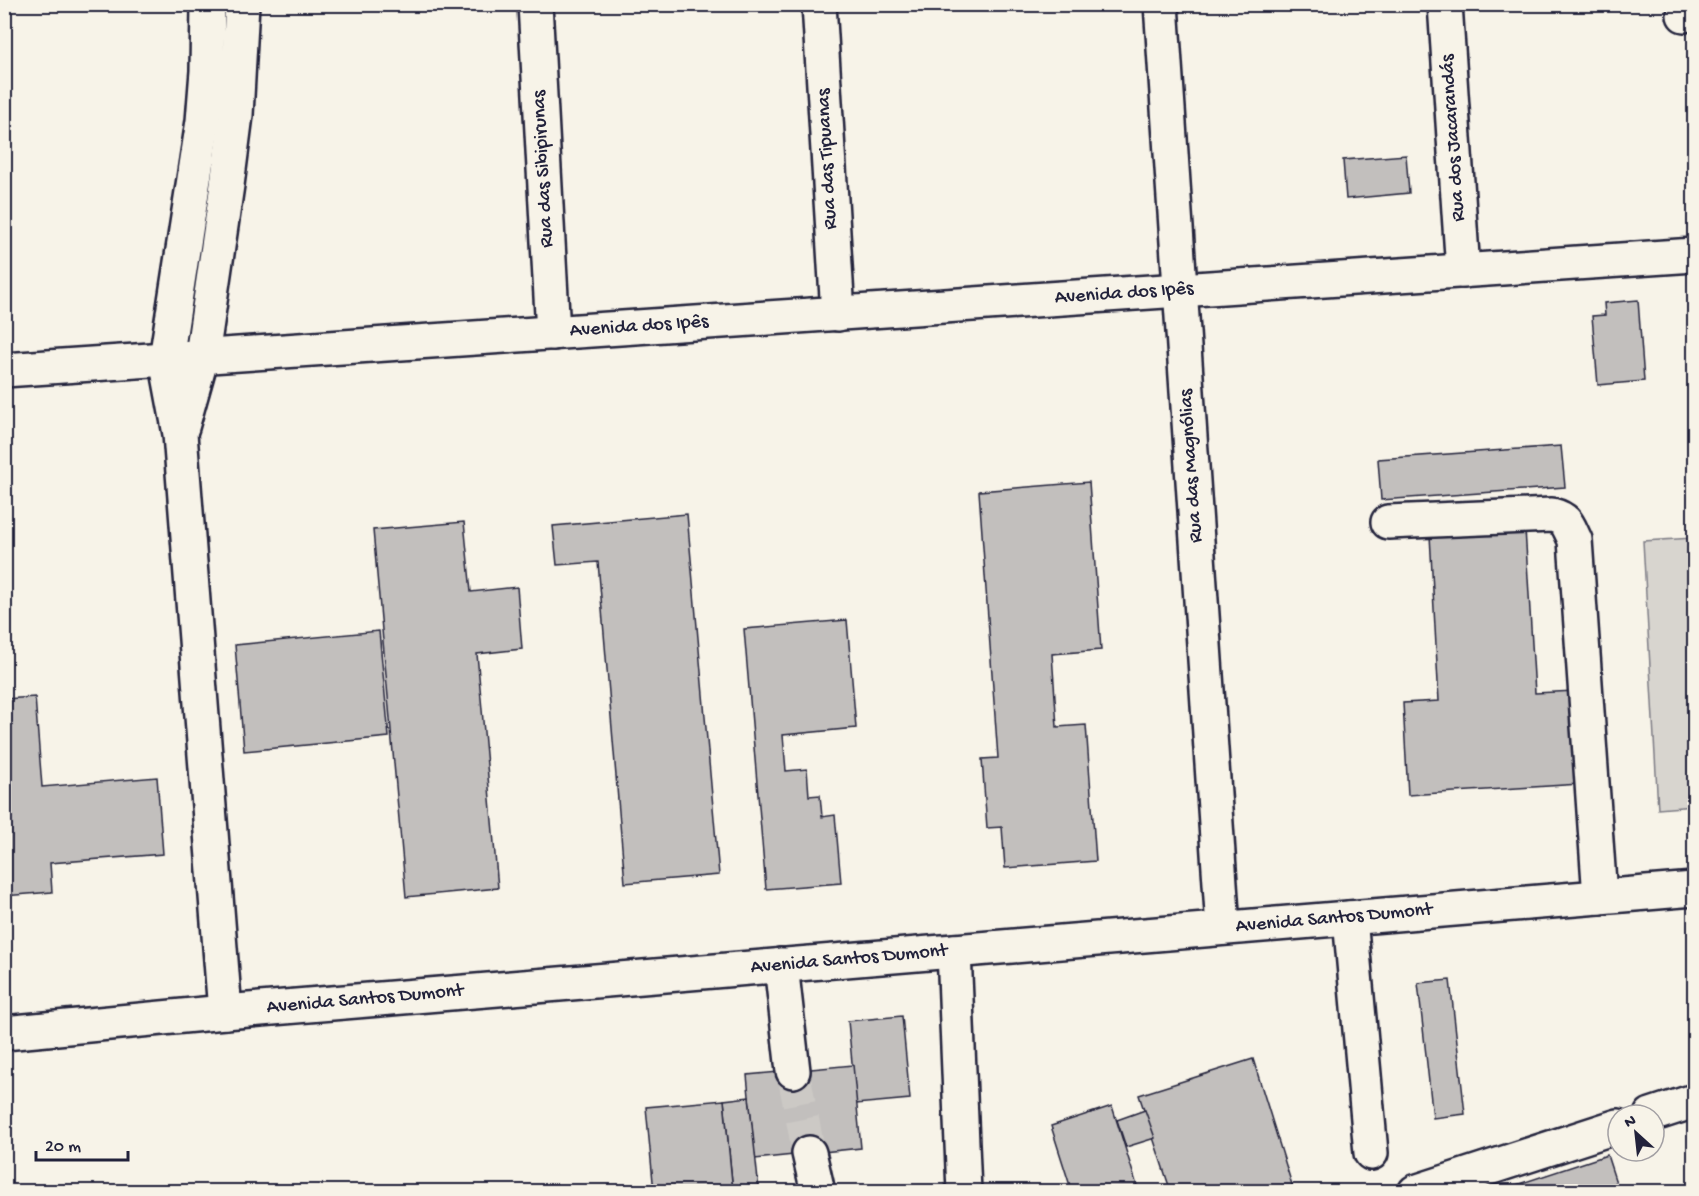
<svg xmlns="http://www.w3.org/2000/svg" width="1699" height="1196" viewBox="0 0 1699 1196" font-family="'Gochi Hand',sans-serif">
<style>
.green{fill:#d8d5cf;stroke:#7d7c85;stroke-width:1.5}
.building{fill:#c2bfbd;stroke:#22223b;stroke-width:1.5}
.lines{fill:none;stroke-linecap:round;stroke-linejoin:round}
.minor-tunnel{stroke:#ccc9c5;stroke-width:33;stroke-dasharray:33 16;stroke-linecap:butt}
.minor-casing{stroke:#22223b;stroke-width:38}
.major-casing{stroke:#22223b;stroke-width:38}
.minor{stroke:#f7f3e8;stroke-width:33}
.major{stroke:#f7f3e8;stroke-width:33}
.labels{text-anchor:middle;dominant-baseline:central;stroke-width:4.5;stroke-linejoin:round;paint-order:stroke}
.street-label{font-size:20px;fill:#22223b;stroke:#f7f3e8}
</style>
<rect width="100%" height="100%" fill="#f7f3e8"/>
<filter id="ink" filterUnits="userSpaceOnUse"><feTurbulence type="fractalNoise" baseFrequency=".0167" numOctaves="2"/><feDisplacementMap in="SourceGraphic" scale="12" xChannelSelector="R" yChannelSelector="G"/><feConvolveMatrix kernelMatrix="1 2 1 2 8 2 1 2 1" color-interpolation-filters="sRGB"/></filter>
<g filter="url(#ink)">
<path class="green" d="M1694,538v268l-36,3 -15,-268z"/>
<g class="building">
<path d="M1406,155l3,38 -63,6 -3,-39z"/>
<path d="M1638,300l6,81 -46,4 -6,-69 13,-1 -1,-12z"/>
<path d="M1561,446l4,41 -184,13 -3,-41z"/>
<path d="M1089,482l12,168 -49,4 5,73 29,-2 10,136 -91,7 -3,-41 -15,1 -5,-69 16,-1 -19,-267z"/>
<path d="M687,514l32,361 -94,8 -27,-321 -41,3 -4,-39z"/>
<path d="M464,522l7,70 46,-5 5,62 -45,5 21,234 -92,9 -33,-367z"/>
<path d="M1525,529l10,164 40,-2 5,93 -172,11 -5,-92 36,-2 -9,-166z"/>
<path d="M847,620l9,108 -73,7 3,36 21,-2 2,27 11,-1 2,22 13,-2 6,68 -75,6 -22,-260z"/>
<path d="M379,631l10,106 -145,14 -9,-106z"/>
<path d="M35,697l7,90 115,-10 6,77 -113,9 2,29 -48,4v-197z"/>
<path d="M1450,980l15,134 -32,4 -15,-135z"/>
<path d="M902,1016l8,83 -54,5 -8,-83z"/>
<path d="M1253,1059l40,129 -11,4h-111l-32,-97z"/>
<path d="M853,1065l8,83 -106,11 -8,-84z"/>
<path d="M749,1097l10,93 -26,2 -9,-92z"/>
<path d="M724,1100l9,92h-79l-8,-85z"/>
<path d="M1112,1106l27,86h-67l-21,-66z"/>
<path d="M1145,1110l10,28 -29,9 -9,-27z"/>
<path d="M1607,1155l12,37h-104l-2,-6z"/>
</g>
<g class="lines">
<path class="minor-tunnel" d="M793,1071l16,82"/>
<defs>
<g id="minor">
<path d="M208,4l-1,67 -4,50 -37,238 14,75 45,578"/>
<path d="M535,4l18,329"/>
<path d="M819,4l19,310"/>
<path d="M1161,4l62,924"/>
<path d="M1445,4l18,267"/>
<path d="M1684,15l4,-11"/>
<path d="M4,370l1690,-115"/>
<path d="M182,427l20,-71 25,-171 9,-70 6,-111"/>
<path d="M1388,522l164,-7c16,4 16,11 23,25l25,357"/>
<path d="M1350,918l21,235"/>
<path d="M954,951l10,241"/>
<path d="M781,965l12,106"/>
<path d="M1651,1115l43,-14"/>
<path d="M809,1153l9,39"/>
<path d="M1415,1192l203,-66"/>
</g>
<path id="major" d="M4,1033l221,-21 1469,-123"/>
</defs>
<use href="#minor" class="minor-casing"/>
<use href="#major" class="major-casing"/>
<use href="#minor" class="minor"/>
<use href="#major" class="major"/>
</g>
</g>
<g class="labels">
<g class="street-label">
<text transform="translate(1454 138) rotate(-94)">Rua dos Jacarandás</text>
<text transform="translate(828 159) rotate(-93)">Rua das Tipuanas</text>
<text transform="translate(544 169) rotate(-93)">Rua das Sibipirunas</text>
<text transform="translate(1124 294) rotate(-4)">Avenida dos Ipês</text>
<text transform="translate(639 327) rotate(-4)">Avenida dos Ipês</text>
<text transform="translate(1192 466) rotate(-94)">Rua das Magnólias</text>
<text transform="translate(1334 919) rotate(-5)">Avenida Santos Dumont</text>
<text transform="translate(849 960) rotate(-5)">Avenida Santos Dumont</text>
<text transform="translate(365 1000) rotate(-5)">Avenida Santos Dumont</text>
</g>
</g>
<rect width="1699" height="1196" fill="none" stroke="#f7f3e8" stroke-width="24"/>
<rect x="12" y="12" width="1675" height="1172" fill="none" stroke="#22223b" stroke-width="2" filter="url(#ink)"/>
<g transform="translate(1636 1133) rotate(333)"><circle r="28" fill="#f7f3e8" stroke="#a29fa3" stroke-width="1.5"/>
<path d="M0-4.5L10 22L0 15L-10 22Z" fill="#22223b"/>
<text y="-9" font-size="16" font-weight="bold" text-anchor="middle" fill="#22223b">N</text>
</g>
<path d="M36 1151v9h92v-9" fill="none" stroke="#22223b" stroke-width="3"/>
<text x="45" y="1151" font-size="18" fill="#22223b" stroke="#f7f3e8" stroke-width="4.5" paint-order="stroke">20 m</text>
</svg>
